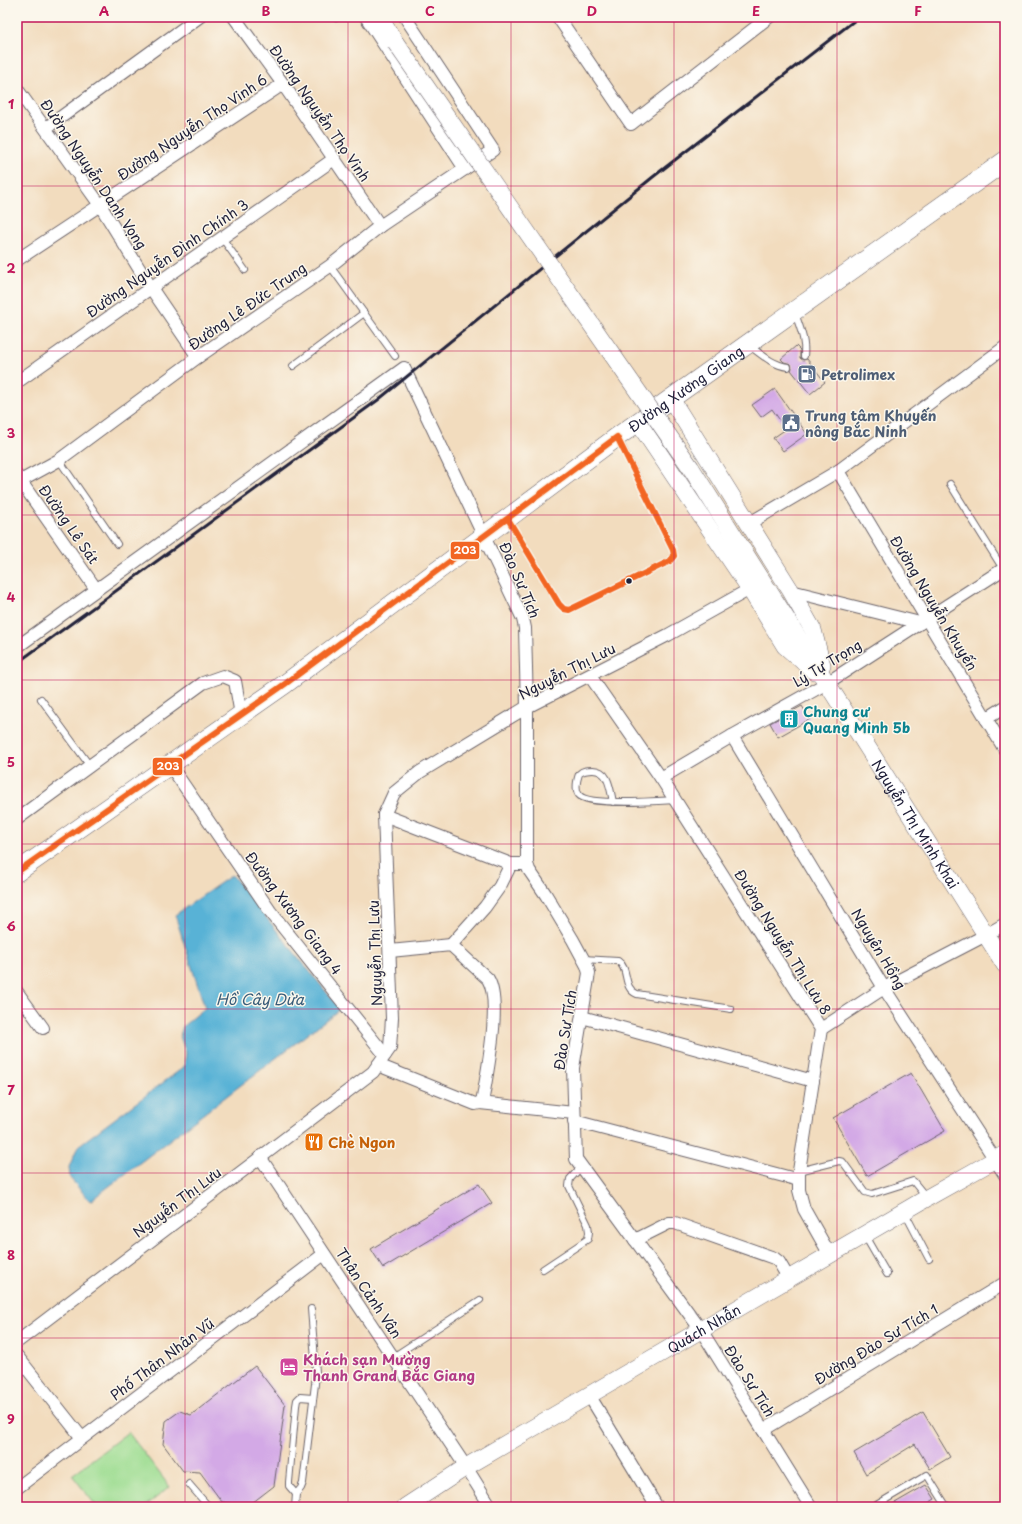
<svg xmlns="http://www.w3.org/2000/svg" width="1022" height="1524" viewBox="0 0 1022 1524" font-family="'Playpen Sans',sans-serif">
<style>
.green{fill:#9edd92;stroke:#608066}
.water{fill:#59b2d6;stroke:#3e6a88}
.building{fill:#d3a9e6}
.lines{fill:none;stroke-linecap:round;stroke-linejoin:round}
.lane-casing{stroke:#6b6369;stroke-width:8}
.street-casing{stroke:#6b6369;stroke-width:14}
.secondary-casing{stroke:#6b6369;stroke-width:18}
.primary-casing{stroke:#6b6369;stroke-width:20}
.lane{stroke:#fff;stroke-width:6}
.street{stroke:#fff;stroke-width:12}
.secondary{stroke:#fff;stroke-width:17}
.primary{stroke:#fff;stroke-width:19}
.rail{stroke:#22223b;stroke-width:3}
.secondary-bridge-casing{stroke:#6b6369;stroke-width:18;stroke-linecap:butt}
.secondary-bridge{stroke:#fff;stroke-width:17}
.bus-1-casing{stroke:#fbf7ec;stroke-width:9}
.bus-1{stroke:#f26522;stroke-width:6}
.grid{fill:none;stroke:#c2185b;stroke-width:1;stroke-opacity:0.55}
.bus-dot{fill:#22223b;stroke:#fbf7ec;stroke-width:1.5}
.labels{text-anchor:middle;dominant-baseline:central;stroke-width:3;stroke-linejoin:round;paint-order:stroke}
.street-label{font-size:14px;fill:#22223b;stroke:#fbf7ec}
.service-label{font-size:14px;font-weight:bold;fill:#4e5e75;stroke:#fbf7ec;text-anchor:start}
.culture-label{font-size:14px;font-weight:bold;fill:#0d838f;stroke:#fbf7ec;text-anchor:start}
.food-label{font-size:14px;font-weight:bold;fill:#c56008;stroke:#fbf7ec;text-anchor:start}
.hotel-label{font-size:14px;font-weight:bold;fill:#b23c85;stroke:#fbf7ec;text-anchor:start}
.water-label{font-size:15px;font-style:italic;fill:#385c79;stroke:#fbf7ec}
.line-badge{stroke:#fbf7ec;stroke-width:1.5}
.badge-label{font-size:11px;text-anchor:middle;font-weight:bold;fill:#fff}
.neatline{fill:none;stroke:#c2185b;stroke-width:1.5}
.grid-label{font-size:13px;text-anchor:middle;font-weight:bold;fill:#c2185b}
</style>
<rect width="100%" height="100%" fill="#fbf7ec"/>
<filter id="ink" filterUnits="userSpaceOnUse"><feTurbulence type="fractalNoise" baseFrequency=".025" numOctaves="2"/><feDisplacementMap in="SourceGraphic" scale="8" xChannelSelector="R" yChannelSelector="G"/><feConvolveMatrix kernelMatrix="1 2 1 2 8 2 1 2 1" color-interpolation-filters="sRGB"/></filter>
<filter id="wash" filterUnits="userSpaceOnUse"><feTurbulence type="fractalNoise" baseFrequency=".012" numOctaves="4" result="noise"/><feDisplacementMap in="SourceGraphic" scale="16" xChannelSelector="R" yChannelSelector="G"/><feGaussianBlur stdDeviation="0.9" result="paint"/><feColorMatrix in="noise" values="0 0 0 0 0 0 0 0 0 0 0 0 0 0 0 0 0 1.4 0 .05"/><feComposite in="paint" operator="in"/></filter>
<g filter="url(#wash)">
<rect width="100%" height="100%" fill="#f2dcbe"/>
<path class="green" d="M128,1432l42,55 -26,20h-47l-25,-32z"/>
<path class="water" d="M232,875l108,134 -250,192 -20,-23 -1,-11 9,-21 106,-79 2,-14 -6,-17 3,-10 22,-18 -30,-93z"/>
<g id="blocks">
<g class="building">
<path d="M796,346l4,4v8l3,2 4,-1 18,23 -15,12 -19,-24 1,-2 -1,-4 -7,-2 -3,-3z"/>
<path d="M775,389l32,45 -24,17 -10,-13 13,-9 -14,-20 -11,8 -9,-12z"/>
<path d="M802,706l8,13 -32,18 -8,-14z"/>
<path d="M911,1073l34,58 -78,45 -34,-58z"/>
<path d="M479,1184l13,19 -109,65 -12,-19z"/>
<path d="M255,1366l30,39 -11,81 -26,20 -26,-4 -22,-30 -17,-1 -20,-27 3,-23 14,-10 11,4z"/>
<path d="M923,1412l27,45 -20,12 -15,-25 -49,30 -12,-21z"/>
<path d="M926,1485l9,14 -13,8h-34z"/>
</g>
</g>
</g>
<g filter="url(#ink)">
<use href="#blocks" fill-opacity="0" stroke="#6b6369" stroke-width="1"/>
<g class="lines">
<defs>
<g id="lane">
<path d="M335,17l1,1"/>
<path d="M222,238l23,32"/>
<path d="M330,266l65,90"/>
<path d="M795,313c5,15 11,28 9,43"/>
<path d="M750,346c12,9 23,19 38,21"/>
<path d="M293,366l71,-53"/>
<path d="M59,460l58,84"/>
<path d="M950,484l53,85"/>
<path d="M509,521l50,83 5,5 5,1 101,-49 4,-5 -1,-6 -55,-112"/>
<path d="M41,699l49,67"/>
<path d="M613,802c-3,-13 -4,-32 -20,-32 -5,0 -10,0 -14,4 -2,6 -4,16 0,21 9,11 79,6 96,5"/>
<path d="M583,959l35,2c12,8 4,27 19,33l94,15"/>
<path d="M799,1171l40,-10 4,1 22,30 7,2 41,-13 13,16"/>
<path d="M905,1213l24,46"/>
<path d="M865,1236l22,38"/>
<path d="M543,1269l45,-30 1,-7 -1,-7 -19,-39 1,-7 11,-12"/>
<path d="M393,1357l87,-57"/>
<path d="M189,1484l20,23"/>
<path d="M296,1494l-7,-8v-4l7,-76 1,-6 3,-3 13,1"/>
<path d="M295,1507l1,-13 5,-6 2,-5 12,-99 1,-12 -5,-63"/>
<path d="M873,1507l54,-32 20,32"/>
</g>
<g id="street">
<path d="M234,17l49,67 97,142"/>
<path d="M366,17l99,152"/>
<path d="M558,17l73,107 138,-107"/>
<path d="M17,89l83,116 51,83 47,69"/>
<path d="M46,128l153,-111"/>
<path d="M17,260l266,-176"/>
<path d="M17,382l317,-223"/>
<path d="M838,471l167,279"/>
<path d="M17,476l79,113"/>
<path d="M17,483l42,-23 139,-103 132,-91 50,-40 113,-76 -88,-133"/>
<path d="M748,524l90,-53 167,-124"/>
<path d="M791,591l129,32"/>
<path d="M17,647l387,-279 119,251 2,9 2,79v157l2,6 17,25 27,45 14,26 2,7 -16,95 3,91 125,171 110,177"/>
<path d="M590,676l71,102 160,251 -22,142v19l5,19 26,46"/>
<path d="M986,719l19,-12"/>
<path d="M732,736l152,252 121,187"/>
<path d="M170,765l100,146 115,144"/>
<path d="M661,778l71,-42 95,-53 178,-115"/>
<path d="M384,815l127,49h16"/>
<path d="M17,819l186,-136 20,-7 12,5 6,34"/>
<path d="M451,945l34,-38 15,-21 11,-22"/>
<path d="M17,992l26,36"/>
<path d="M582,1017l231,64"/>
<path d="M821,1029l63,-41 102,-53 19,-11"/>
<path d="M378,1065l97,39 5,-1 3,-5c4,-27 19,-96 5,-119l-37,-34 -61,6"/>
<path d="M480,1103l94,10"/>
<path d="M574,1121l225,59"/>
<path d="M260,1157l206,310 25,40"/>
<path d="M635,1240l34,-17h6l99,35 5,4 10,17"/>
<path d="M17,1342l356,-270 17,-24 2,-30 -8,-203 10,-22 26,-21 107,-65 141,-72 82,-46"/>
<path d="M17,1356l65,82"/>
<path d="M589,1395l68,112"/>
<path d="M763,1430l242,-147"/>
<path d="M17,1488l307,-234"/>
</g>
<g id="secondary">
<path d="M379,17l16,25"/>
<path d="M671,399l120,192 22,39 9,35"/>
<path d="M638,422l112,167 35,57 29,25"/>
<path id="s1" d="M691,468l314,497"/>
<path id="s2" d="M405,1507l61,-40 461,-269 78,-44"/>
</g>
<g id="primary">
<path id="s3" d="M17,872l268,-188 332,-247 388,-276"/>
</g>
</defs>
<use href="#lane" class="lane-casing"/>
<use href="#street" class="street-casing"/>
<use href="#secondary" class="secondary-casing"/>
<use href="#primary" class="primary-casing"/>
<use href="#lane" class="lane"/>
<use href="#street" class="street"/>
<use href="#secondary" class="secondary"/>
<use href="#primary" class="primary"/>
<path class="rail" d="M17,663l361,-263 275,-223 206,-160"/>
<defs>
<path id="secondary-bridge" d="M395,42l296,426"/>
</defs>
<use href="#secondary-bridge" class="secondary-bridge-casing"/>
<use href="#secondary-bridge" class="secondary-bridge"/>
<defs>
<path id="bus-1" d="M17,872l268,-188 332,-247 56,113 1,6 -4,5 -101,49 -5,-1 -5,-5 -51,-85"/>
</defs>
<use href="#bus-1" class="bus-1-casing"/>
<use href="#bus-1" class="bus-1"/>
</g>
</g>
<path class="grid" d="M185,17v1490M348,17v1490M511,17v1490M674,17v1490M837,17v1490M17,186h988M17,351h988M17,515h988M17,680h988M17,844h988M17,1009h988M17,1173h988M17,1338h988"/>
<defs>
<symbol id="fuel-square" viewBox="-11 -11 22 22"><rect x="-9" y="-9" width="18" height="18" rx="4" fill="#5c6f8a" stroke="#fbf7ec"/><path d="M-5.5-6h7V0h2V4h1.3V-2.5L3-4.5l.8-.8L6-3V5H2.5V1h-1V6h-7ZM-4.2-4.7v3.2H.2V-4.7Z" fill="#fff"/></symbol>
<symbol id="civic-square" viewBox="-11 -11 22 22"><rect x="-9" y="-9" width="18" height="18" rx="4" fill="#5c6f8a" stroke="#fbf7ec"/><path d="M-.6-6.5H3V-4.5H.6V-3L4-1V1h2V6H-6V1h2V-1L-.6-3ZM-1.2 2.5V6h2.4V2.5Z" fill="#fff"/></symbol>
<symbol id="building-square" viewBox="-11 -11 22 22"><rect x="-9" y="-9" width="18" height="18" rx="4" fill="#0f9aa8" stroke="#fbf7ec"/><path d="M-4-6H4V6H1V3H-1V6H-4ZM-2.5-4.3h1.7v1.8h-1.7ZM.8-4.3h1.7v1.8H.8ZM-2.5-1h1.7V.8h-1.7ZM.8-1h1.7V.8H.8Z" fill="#fff"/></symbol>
<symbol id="restaurant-square" viewBox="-11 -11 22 22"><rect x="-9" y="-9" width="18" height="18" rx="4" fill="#e8710a" stroke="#fbf7ec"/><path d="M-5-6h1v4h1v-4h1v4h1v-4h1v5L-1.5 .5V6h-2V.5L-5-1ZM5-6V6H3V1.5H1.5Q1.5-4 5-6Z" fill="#fff"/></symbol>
<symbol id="hotel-square" viewBox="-11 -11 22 22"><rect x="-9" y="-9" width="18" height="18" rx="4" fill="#d1479c" stroke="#fbf7ec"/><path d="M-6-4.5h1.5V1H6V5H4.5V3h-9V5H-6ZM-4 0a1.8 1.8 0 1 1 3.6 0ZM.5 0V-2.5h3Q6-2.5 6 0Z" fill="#fff"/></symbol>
</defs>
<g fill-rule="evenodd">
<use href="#fuel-square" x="796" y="363" width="22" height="22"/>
<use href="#civic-square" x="780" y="412" width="22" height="22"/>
<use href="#building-square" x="778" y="708" width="22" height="22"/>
<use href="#restaurant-square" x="303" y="1131" width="22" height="22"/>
<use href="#hotel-square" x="278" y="1356" width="22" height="22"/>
</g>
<circle class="bus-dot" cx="629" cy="581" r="3.5"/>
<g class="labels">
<g class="street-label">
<text transform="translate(320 113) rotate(55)">Đường Nguyễn Thọ Vinh</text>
<text transform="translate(192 127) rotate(-34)">Đường Nguyễn Thọ Vinh 6</text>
<text transform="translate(94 174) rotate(56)">Đường Nguyễn Danh Vọng</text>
<text transform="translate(167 258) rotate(-35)">Đường Nguyễn Đình Chính 3</text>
<text transform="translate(247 306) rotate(-35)">Đường Lê Đức Trung</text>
<text stroke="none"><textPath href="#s3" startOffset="825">Đường Xương Giang</textPath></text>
<text transform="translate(69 524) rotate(55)">Đường Lê Sát</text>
<text transform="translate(520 580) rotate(67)">Đào Sư Tích</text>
<text transform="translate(934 603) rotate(59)">Đường Nguyễn Khuyến</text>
<text transform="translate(827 663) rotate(-31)">Lý Tự Trọng</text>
<text transform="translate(567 671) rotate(-27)">Nguyễn Thị Lưu</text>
<text stroke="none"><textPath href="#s1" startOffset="421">Nguyễn Thị Minh Khai</textPath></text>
<text transform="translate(294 913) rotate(53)">Đường Xương Giang 4</text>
<text transform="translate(783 942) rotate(58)">Đường Nguyễn Thị Lưu 8</text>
<text transform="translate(879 949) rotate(59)">Nguyên Hồng</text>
<text transform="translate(375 953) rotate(-92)">Nguyễn Thị Lưu</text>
<text transform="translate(565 1030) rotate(-81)">Đào Sư Tích</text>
<text transform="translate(177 1202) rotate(-37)">Nguyễn Thị Lưu</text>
<text transform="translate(369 1293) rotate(56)">Thân Cảnh Vân</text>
<text stroke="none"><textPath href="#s2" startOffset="348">Quách Nhẫn</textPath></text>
<text transform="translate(876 1344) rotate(-31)">Đường Đào Sư Tích 1</text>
<text transform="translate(162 1359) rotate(-37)">Phố Thân Nhân Vũ</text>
<text transform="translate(750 1381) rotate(58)">Đào Sư Tích</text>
</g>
<g class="service-label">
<text x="821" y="374">Petrolimex</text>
<text x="805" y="415">Trung tâm Khuyến<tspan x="805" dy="16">nông Bắc Ninh</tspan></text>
</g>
<g class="culture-label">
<text x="803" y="711">Chung cư<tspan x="803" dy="16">Quang Minh 5b</tspan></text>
</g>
<g class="food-label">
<text x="328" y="1142">Chè Ngon</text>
</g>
<g class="hotel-label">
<text x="303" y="1359">Khách sạn Mường<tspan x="303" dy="16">Thanh Grand Bắc Giang</tspan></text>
</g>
<g class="water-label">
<text x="260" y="998">Hồ Cây Dừa</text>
</g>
</g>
<g class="line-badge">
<rect x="450" y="541" width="30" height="19" rx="4" fill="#f26522"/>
<rect x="152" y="757" width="31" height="19" rx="4" fill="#f26522"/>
</g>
<g class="badge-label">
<text x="465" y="554">203</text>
<text x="168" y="770">203</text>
</g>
<rect width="1022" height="1524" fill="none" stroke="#fbf7ec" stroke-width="44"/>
<rect x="22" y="22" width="978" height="1480" class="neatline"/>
<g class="grid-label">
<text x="104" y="16">A</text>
<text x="266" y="16">B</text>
<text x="430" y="16">C</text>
<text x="592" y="16">D</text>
<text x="756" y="16">E</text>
<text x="918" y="16">F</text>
<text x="11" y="109">1</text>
<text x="11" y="273">2</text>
<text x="11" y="438">3</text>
<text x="11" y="602">4</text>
<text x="11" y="767">5</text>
<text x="11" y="931">6</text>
<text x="11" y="1095">7</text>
<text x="11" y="1260">8</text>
<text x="11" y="1424">9</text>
</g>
</svg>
